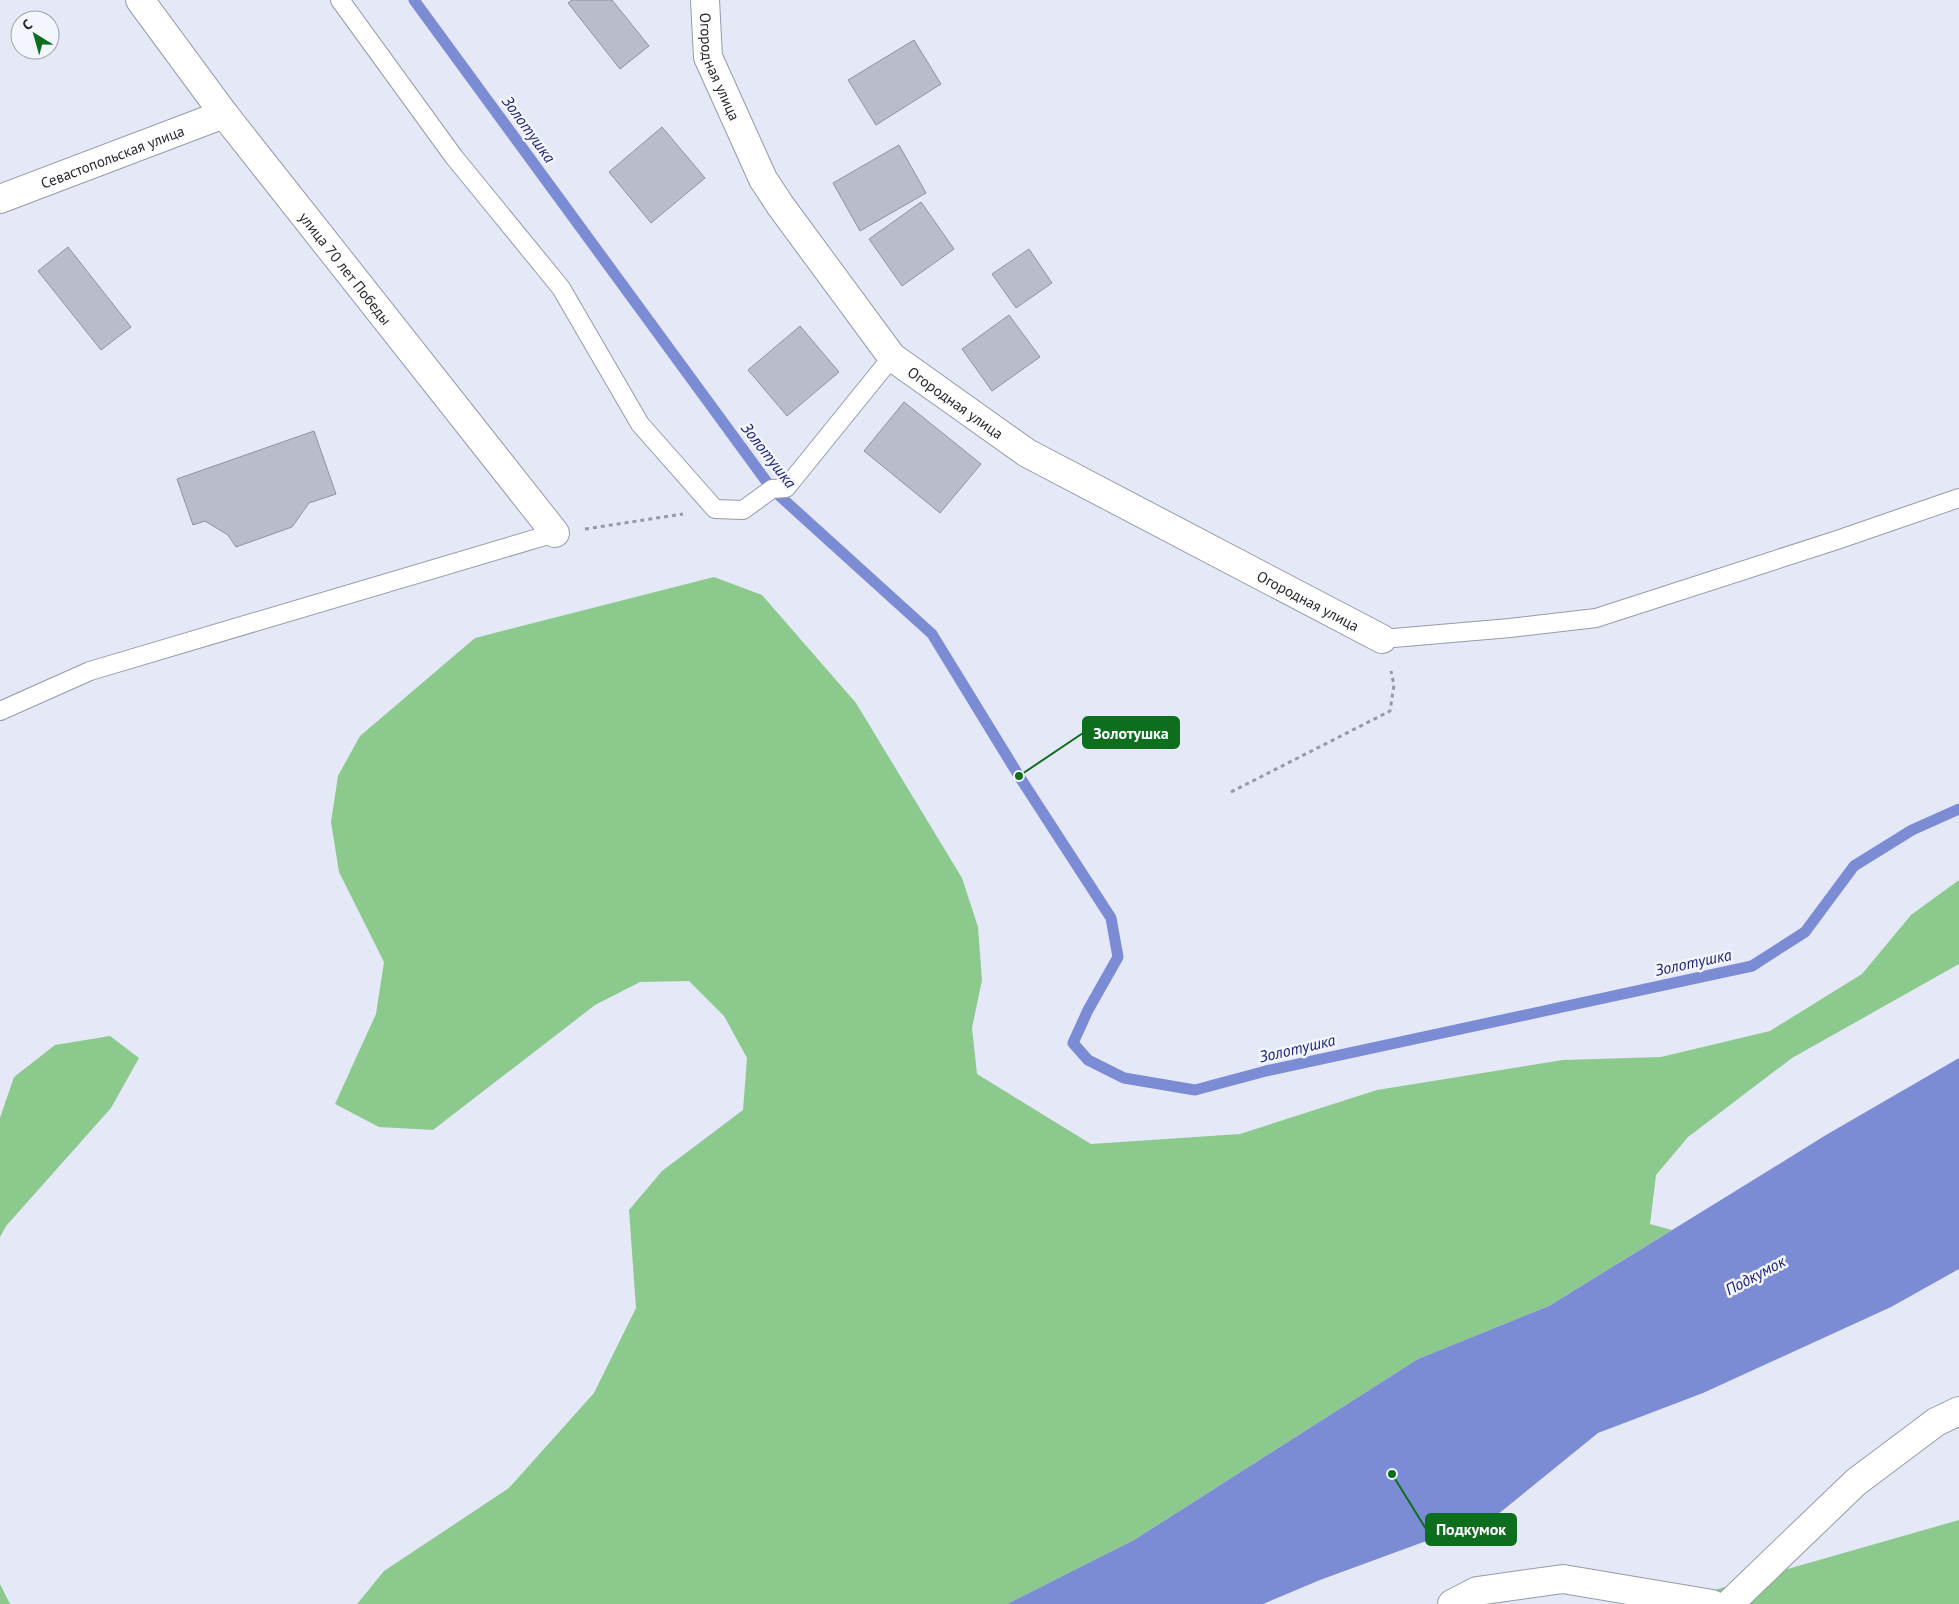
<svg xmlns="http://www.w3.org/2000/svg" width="1959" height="1604" viewBox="0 0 1959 1604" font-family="'PT Sans',sans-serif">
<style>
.green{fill:#8cc98d}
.water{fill:#7b8cd5}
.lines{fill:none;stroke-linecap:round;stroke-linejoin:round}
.stream{stroke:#7b8cd5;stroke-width:11}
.building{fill:#b9bdcb;stroke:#8f93a0}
.service-casing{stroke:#979aa8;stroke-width:20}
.minor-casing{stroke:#979aa8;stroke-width:30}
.path{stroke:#969aa5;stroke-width:3;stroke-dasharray:4 4;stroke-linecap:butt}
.service{stroke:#fff;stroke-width:18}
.minor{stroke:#fff;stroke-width:28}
.labels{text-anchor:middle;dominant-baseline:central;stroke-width:5;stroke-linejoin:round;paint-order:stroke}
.street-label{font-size:15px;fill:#26282d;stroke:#f3f6ff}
.water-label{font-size:16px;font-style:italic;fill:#1f2378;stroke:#f3f6ff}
.leader{fill:none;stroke:#0d6f1d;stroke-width:2}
.callout-dot{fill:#0d6f1d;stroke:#f3f6ff;stroke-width:2}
.callout{fill:#0d6f1d;stroke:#0d6f1d;stroke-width:2}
.callout-label{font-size:16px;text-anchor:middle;font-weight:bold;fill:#fff}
</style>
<rect width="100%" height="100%" fill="#e4e8f7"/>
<g class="green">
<path d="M714,577l48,18 94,108 106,175 16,49 4,53 -10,48 5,46 114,70 149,-10 137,-44 186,-30 98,-3 109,-26 92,-57 49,-59 48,-35v84l-167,94 -104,79 -32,38 -6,49 22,6 -123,76 -131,53 -284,181 -127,64h-650l27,-33 125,-83 85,-95 42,-85 -7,-98 33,-39 81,-61 4,-52 -23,-42 -35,-35 -49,1 -45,23 -162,125 -54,-3 -44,-23 41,-90 8,-52 -45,-90 -8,-50 7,-46 22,-40 115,-98z"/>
<path d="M110,1036l29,22 -28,50 -105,118 -6,11v-119l14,-41 41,-32z"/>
<path d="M1959,1520v84h-287l11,-5z"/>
<path d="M0,1584l10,20h-10z"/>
</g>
<path class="water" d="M1959,1058v211l-68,38 -188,86 -105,40 -101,82 -177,65 -57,24h-256l127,-64 284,-181 131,-53 277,-171z"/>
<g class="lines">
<path class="stream" d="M414,0l358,489 160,145 87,142 92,142 7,39 -30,53 -15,33 15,17 36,18 71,12 71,-19 486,-105 53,-34 49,-66 58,-36 47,-21"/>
</g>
<g class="building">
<path d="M572,0h40l37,46 -29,23 -52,-66z"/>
<path d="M914,40l27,44 -65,41 -28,-45z"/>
<path d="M662,127l43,51 -54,45 -42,-51z"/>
<path d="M899,145l27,48 -66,38 -27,-48z"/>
<path d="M921,202l33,47 -52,37 -33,-47z"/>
<path d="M68,247l63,80 -30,23 -63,-79z"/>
<path d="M1029,249l23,34 -36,25 -24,-34z"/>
<path d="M1009,315l31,42 -48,34 -30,-42z"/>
<path d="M800,326l39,46 -52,44 -39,-46z"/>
<path d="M904,402l77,62 -41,49 -76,-62z"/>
<path d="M314,431l22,63 -27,9 -17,24 -56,20 -8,-12 -23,-14 -12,4 -16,-46z"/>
</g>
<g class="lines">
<defs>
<g id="service">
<path d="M340,0l114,157 107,131 79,136 75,85 28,1 29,-21 14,-1 106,-131"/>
<path d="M1382,639l128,-11 86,-10 241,-78 122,-42"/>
<path d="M0,711l90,-40 465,-138"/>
</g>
<g id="minor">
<path id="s1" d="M140,0l84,114 331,419"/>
<path id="s2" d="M705,0l3,57 55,122 17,26 112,152 135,96 355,186"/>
<path id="s3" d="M0,199l224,-85"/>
<path d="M1452,1604l25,-13 86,-12 149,25"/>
<path d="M1729,1604l127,-122 80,-60 23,-11"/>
</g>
</defs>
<use href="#service" class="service-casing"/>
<use href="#minor" class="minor-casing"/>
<g class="path">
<path d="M585,529l98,-15"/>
<path d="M1231,792l159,-81 4,-26 -3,-14"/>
</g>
<use href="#service" class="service"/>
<use href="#minor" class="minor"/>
</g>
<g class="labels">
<g class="street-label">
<text stroke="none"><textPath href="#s2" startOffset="69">Огородная улица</textPath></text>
<text stroke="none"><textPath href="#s3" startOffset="120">Севастопольская улица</textPath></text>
<text stroke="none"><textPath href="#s1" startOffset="338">улица 70 лет Победы</textPath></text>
<text stroke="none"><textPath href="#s2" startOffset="489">Огородная улица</textPath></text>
<text stroke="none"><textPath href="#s2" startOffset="894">Огородная улица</textPath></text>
</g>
<g class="water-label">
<text transform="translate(529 129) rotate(54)">Золотушка</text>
<text transform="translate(769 455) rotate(52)">Золотушка</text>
<text transform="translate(1693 962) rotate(-12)">Золотушка</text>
<text transform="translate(1297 1048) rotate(-13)">Золотушка</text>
<text transform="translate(1755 1275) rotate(-28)">Подкумок</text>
</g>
</g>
<path class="leader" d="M1019 776L1083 733M1392 1474L1426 1529"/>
<g class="callout-dot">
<circle cx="1019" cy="776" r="5"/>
<circle cx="1392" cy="1474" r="5"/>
</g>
<g class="callout">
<rect x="1083" y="717" width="96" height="31" rx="5"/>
<rect x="1426" y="1514" width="90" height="31" rx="5"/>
</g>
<g class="callout-label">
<text x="1131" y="739">Золотушка</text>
<text x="1471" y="1535">Подкумок</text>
</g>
<g transform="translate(35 35) rotate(323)"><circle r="24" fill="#f3f6ff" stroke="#a1a4ab"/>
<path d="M0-4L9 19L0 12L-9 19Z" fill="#0d6f1d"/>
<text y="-8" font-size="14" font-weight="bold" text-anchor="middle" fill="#26282d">С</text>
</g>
</svg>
